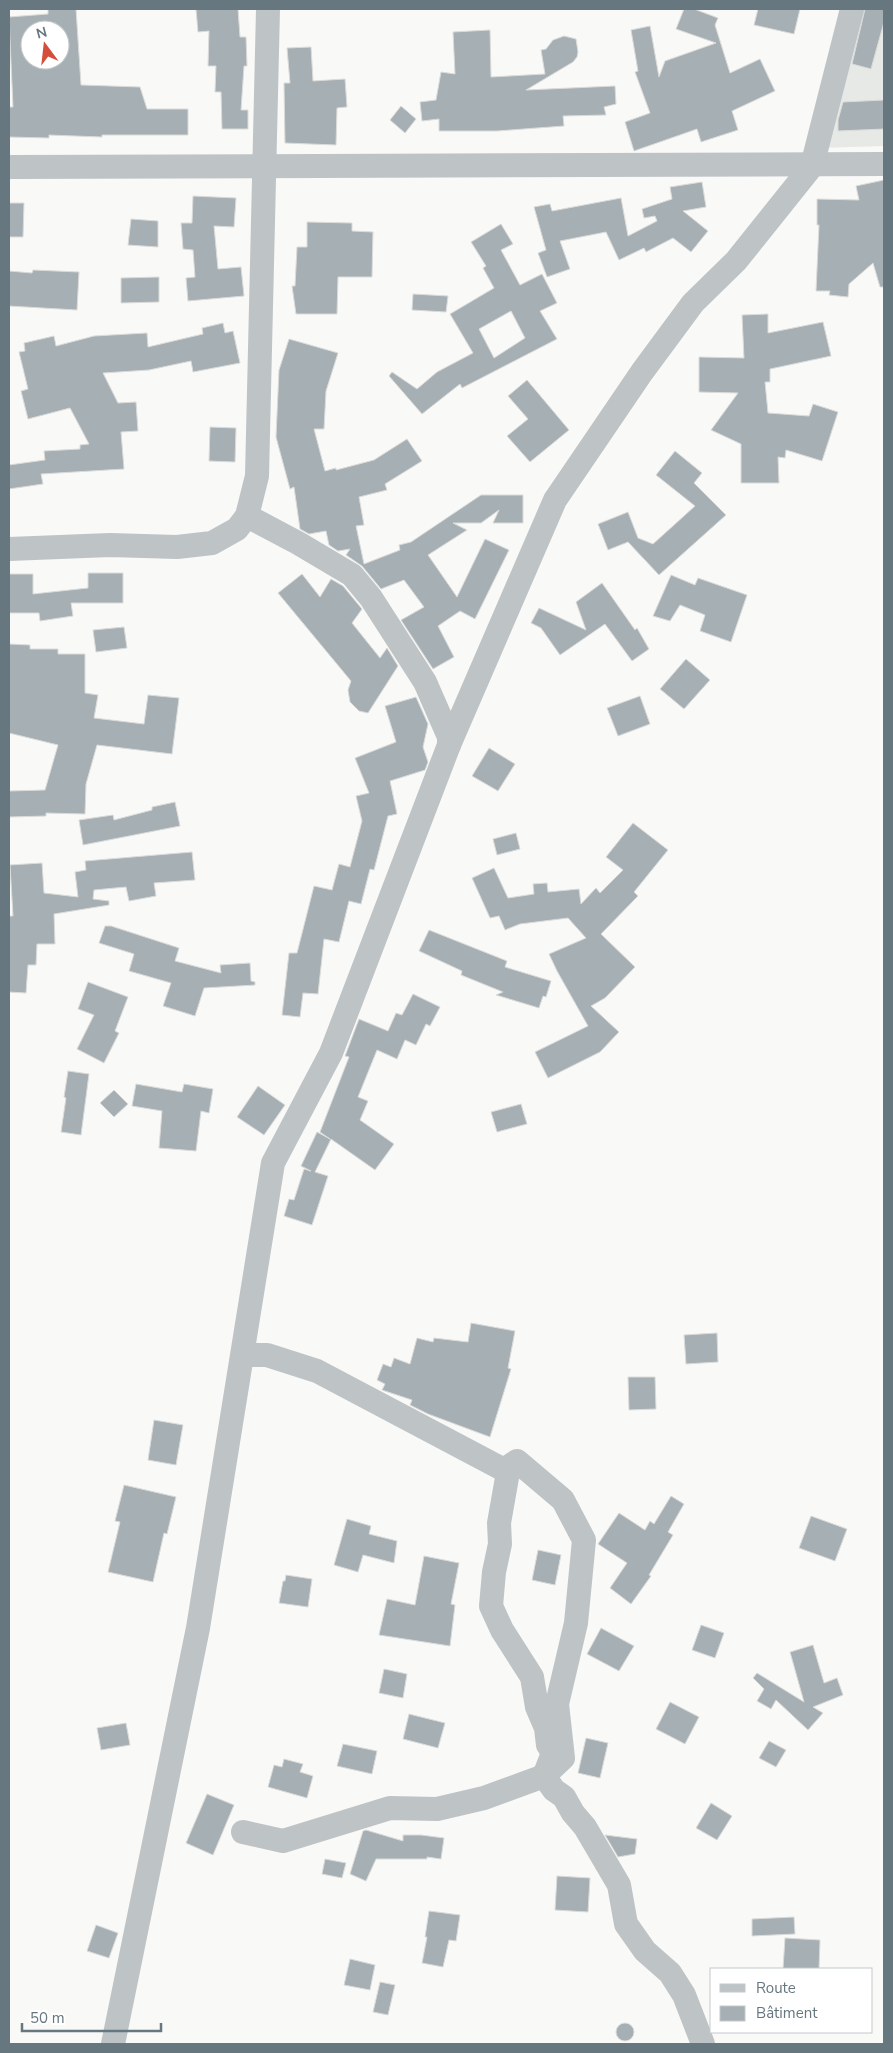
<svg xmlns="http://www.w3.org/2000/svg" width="893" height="2053" viewBox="0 0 893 2053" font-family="'Nunito Sans',sans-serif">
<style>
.built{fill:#e7e9e7}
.building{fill:#a6afb3;stroke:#dbdbd9;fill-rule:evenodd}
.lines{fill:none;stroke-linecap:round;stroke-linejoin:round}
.minor{stroke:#bec3c6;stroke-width:24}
</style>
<rect width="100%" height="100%" fill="#f9f9f7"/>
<path class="built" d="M855,9h29v137l-68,2z"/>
<g class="building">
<path d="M48,9h28l5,76 59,2 7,22h41v26h-86v2l-53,-2v3l-40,-1v-30h4l-4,-90 39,-3zM30,30h30v30h-30z"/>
<path d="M196,9h42l2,28h6l1,29h-3l-3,44h7v19h-26l-1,-37h-6l1,-26h-8l1,-35 -11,1z"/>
<path d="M684,9h10l24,9 -3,7 15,48 30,-14 15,32 -43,20 6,19 -37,12 -4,-13 -63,22 -9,-29 25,-9 -15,-41 3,-1 -7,-41 19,-4 9,51 6,-16 51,-18 -40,-14z"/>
<path d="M758,9h42l-6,25 -40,-9z"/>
<path d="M865,9h19v13l-13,47 -19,-5z"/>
<path d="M490,30l1,47 54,-3 -4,-24 5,-1 7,-9 11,-4 12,3 2,13 -1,5 -4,5 -47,28 89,-4 1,18 -12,3 2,8 -43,1 1,10 -67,5h-58v-12l-17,2 -2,-19 16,-2 5,-28 14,2 -2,-42z"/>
<path d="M311,47l2,34 32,-2 2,28 -10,1 -1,37 -51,-2 -1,-60h6l-3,-35z"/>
<path d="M884,100v29l-46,2v-11l5,-18z"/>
<path d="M401,106l15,13 -11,14 -15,-13z"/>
<path d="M884,180v107h-4l-7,-24 -24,21 -1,13 -19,-2 1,-4h-14l3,-66h-2v-26l42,1 -3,-14z"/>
<path d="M702,182l4,25 -23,4 25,20 -17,21 -18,-14 -27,14 -2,-4 -25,12 -13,-28 -46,9 10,28 -23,8 -9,-24 8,-3 -12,-43 16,-3 2,7 69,-13 7,38 29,-15 -2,-5 -11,2 -2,-9 30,-10 -2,-12z"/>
<path d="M193,196l43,2 -2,29 -20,-1 4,43 23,-2 3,29 -56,5 -2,-23 9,-1 -2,-27 -10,-1 -2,-26h11z"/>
<path d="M9,203h15l-1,34h-14z"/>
<path d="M131,219l27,2v26l-30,-2z"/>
<path d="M307,222l45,1v8l21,1 -1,45h-34l-1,37h-41l-4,-28h3l2,-39h10z"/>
<path d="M501,224l12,20 -12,6 19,35 22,-11 15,29 -17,8 17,28 -95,49 -2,-4 -38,30 -33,-38 3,-4 25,17 20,-17 36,-19 -23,-39 44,-26 -11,-20 3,-2 -15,-24zM511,311l14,27 -31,20 -15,-29z"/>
<path d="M33,270l46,2 -2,38 -68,-4v-35l23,2z"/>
<path d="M159,277v25l-38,1v-25z"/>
<path d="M413,294l35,2 -2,16 -34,-2z"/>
<path d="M768,314v19l55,-11 8,34 -61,13v13h-5l3,31 41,3 4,-12 25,8 -16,49 -36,-11 -1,8 -7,-1 1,26h-38v-39l-30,-14 27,-37 -39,-1v-35l45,1 -2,-43z"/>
<path d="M223,323l2,10 8,-2 7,32 -47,9 -2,-11 -42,9 -46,3 15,30 18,-1 2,29 -17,1 3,37 -83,5 2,10 -34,5v-24l36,-5 -1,-9 36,-2v-4l9,-1 -19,-36 -42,11 -7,-28 7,-2 -9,-37 6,-1 -1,-8 30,-7 2,10 38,-10 53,-3 1,14 55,-13 -1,-6z"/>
<path d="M289,339l49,14 -12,38 -2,38h-10l11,42 11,-3v2l38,-10 33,-21 15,22 -37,23 2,6 -28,7 5,28 -8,1 8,38 36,-14 -1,-5 12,-3 70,-47h42v28h-30l6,-13 -18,13h-28l14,7 -39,25 29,42 28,-58 24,11 -34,69 -15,-8 -22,15 16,31 -21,12 -32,-49 23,-13 -20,-27 -23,9 -19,-23 -16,-11 4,-6 -12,2 -9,-6 -3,-14 -17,3 -9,-5 -6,-42 -4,2 -14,-52 3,-67z"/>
<path d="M527,380l42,50 -39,32 -23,-26 21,-17 -20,-23z"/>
<path d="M210,427l26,1 -1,34 -26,-1z"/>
<path d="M675,451l27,22 -8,10 32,32 -67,60 -31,-33 -20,8 -10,-26 30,-12 10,26 15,6 42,-38 -39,-31z"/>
<path d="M88,573h35v30h-52l2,13 -33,5 -1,-8h-30v-39h24v20l55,-6z"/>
<path d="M302,574l18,23 11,-18 12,7 19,23 -10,14 28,35 7,-10 11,18 -30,47 -9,-2 -9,-9 -2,-12 3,-9 -73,-88z"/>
<path d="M671,575l24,10 3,-7 49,17 -16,47 -31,-11 5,-16 -25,-10 -10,16 -17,-5z"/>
<path d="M602,583l33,47 2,-2 12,21 -17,12 -27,-37 -45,31 -19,-27 -10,-5 8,-15 47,22 -10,-28z"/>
<path d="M124,627l3,21 -31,4 -3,-22z"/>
<path d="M9,644l21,1v4h28v5h27v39l13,2 -4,23 50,6 4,-29 31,3 -7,56 -75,-9 -11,39 -1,30 -39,-1v3l-37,1v-26l36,-1 13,-45 -49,-12z"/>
<path d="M686,659l24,21 -26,29 -24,-20z"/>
<path d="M640,696l10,28 -32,12 -11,-28z"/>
<path d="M416,697l12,27 -5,23 5,15 -3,8 -35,11 7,33 -9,2 -14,54 -4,-1 -9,35 -12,-3 -10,41 -15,-3 -6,55 -15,-1 -3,24 -18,-2 7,-62h8l17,-67 18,4 7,-26 11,3 12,-46 -6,-25 13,-3 -14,-35 41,-16 -11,-36z"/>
<path d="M489,748l26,16 -17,27 -26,-15z"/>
<path d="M175,802l5,24 -97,19 -4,-25 34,-5 1,5 38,-10v-3z"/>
<path d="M633,823l35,27 -34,42 4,4 -37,38 34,33 -30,31 -14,8 28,26 -19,20 -52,26 -13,-26 53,-26 -31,-55 -8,-17 37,-16 -18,-20 -48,6 -15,6 -6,-14 -9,2 -18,-40 22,-10 14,30 26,-4 -1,-10 14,-1 1,9 31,-3 2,15 15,-16 4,5 23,-23 -17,-13z"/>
<path d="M516,833l4,16 -23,6 -4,-16z"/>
<path d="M192,852l3,28 -41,3 2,13 -27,5 -3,-14 -32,3 -1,9 16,2v4l-55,9 1,30h-18l-1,21h-8l-2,28 -17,-1v-76h4l-3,-51 32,-2 2,30 34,4 -3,-25 11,-2 -1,-9z"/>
<path d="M105,926h6l68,22 -4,13 46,12 -1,-8 30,-2 1,18 4,1v3l-51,3 -9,28 -32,-10 8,-23 -42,-12 5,-17 -35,-11z"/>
<path d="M429,930l78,31 -2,6 46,14 -5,16 -3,-1 -4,12 -43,-13 7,-3 -42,-17 1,-4 -43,-20z"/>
<path d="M88,982l40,15 -13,34 4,2 -15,30 -27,-14 17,-34 -16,-6z"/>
<path d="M413,994l27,13 -10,19 -4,-2 -10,21 -11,-5 -8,19 -20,-9 -19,47 10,4 -8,19 34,24 -19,26 -44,-31 -16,33 13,4 -16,49 -28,-9 5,-17 5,1 10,-31 7,2 -10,-5 16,-34 13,7 -10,-7 29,-75 -4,-1 14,-37 29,12 8,-18 6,2z"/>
<path d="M68,1071l21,3 -8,61 -20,-3 5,-34 -2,-1z"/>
<path d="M136,1084l46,8 2,-8 29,5 -4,24 -8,-2 -5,40 -37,-3 3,-37 -30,-5z"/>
<path d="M258,1086l27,19 -21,30 -27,-18z"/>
<path d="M114,1090l14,14 -14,13 -14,-14z"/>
<path d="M521,1104l6,20 -30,8 -6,-20z"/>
<path d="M471,1323l44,8 -7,37 3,1 -21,68 -62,-23 -18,-9 2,-5 -30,-10 3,-6 -8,-4 6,-16 8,3 3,-9 16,6 7,-26 16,4 1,-4 34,4z"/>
<path d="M717,1333l1,29 -32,2 -2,-29z"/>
<path d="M628,1377h27l1,32 -27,1z"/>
<path d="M154,1420l29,5 -7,40 -28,-5z"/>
<path d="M124,1485l52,12 -9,37 -3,-1 -11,49 -45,-10 12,-50 -5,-1z"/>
<path d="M671,1496l13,8 -16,28 5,3 -24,40 2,1 -20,28 -21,-16 17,-25 -29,-19 21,-31 26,17 5,-9 4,3z"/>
<path d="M811,1516l36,13 -12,32 -36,-13z"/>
<path d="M347,1519l24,7 -2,8 28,7 -3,22 -31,-8 -5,17 -24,-7z"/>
<path d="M538,1550l23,5 -6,30 -23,-5z"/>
<path d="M424,1556l35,7 -8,41 4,1 -5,41 -71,-11 8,-36 28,6z"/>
<path d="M286,1575l26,4 -4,28 -29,-4 4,-22h2z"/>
<path d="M701,1625l23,8 -9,25 -23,-8z"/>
<path d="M601,1628l33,18 -15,25 -32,-17z"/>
<path d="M813,1645l11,38 13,-5 6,17 -30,12 10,6 -15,17 -32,-30 -5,9 -14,-8 7,-12 -11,-11 4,-5 47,29 -14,-50z"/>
<path d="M384,1669l23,5 -4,24 -24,-5z"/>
<path d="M670,1702l29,15 -14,27 -29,-15z"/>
<path d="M409,1714l36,9 -7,25 -35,-9z"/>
<path d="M126,1723l4,22 -29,5 -4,-22z"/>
<path d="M586,1738l22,5 -8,35 -22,-5z"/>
<path d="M769,1741l17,9 -10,17 -17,-9z"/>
<path d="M343,1744l34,7 -5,23 -35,-8z"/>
<path d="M284,1759l19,5 -3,8 13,4 -6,22 -39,-11 6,-22 8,2z"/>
<path d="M207,1794l27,11 -21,50 -27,-12z"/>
<path d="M711,1803l21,13 -15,24 -21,-12z"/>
<path d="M366,1830l37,11v-6h18l23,3 -3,21 -14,-2v2h-51l-10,22 -16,-7 13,-43z"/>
<path d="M605,1835l32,4 -2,15 -17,3z"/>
<path d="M325,1859l21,4 -4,15 -20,-4z"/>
<path d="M557,1876l33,2 -2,34 -33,-2z"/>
<path d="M429,1911l31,4 -4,26 -7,-1 -6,27 -21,-4 5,-26h-2z"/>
<path d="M794,1917l1,17 -43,2v-17z"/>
<path d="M96,1925l22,8 -9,25 -22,-7z"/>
<path d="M785,1938l35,2 -1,29h-36z"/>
<path d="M350,1959l25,6 -5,25 -26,-5z"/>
<path d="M380,1982l15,3 -7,30 -15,-3z"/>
<circle cx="625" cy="2032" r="9"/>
</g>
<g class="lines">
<g class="minor">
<path d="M9,167l875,-3"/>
<path d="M247,516l10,-40 11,-467"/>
<path d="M9,549l101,-4 67,2 35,-4 25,-14 10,-13 51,27 54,32 19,23 54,84 24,55v8"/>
<path d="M243,1355h24l50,16 191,101 -9,51 1,21 -6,28 -3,34 11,24 30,47 5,30 9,21 2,17 5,8 -9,23 10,14 10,7 9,16 12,14 34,58 7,39 19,27 25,22 14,22 19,49"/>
<path d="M243,1832l40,9 107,-33 47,1 47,-11 60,-22 19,-18 -6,-54 19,-81 8,-83 -21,-40 -46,-39 -9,6v5"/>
<path d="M113,2044l85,-416 75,-465 58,-110 118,-308 106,-245 87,-128 51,-69 43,-42 76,-95 40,-157"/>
</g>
</g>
<rect width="893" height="2053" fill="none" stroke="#66777f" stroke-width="20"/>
<rect x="710" y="1968" width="162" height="65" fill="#ffffff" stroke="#c2c9cc"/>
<rect x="720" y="1984" width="25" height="8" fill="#bec3c6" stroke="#c2c9cc"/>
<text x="756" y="1993" font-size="15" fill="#66777f">Route</text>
<rect x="720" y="2006" width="25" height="15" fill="#a6afb3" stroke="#c2c9cc"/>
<text x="756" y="2018" font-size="15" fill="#66777f">Bâtiment</text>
<g transform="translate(45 45) rotate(345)"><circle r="24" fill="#ffffff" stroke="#c2c9cc"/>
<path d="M0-4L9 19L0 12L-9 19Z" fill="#d54d3b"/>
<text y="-8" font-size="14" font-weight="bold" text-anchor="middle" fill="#66777f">N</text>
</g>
<path d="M22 2023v8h139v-8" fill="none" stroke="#66777f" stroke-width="2.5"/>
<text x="30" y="2023" font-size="15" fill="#66777f" stroke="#ffffff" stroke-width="4" paint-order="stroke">50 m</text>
</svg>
